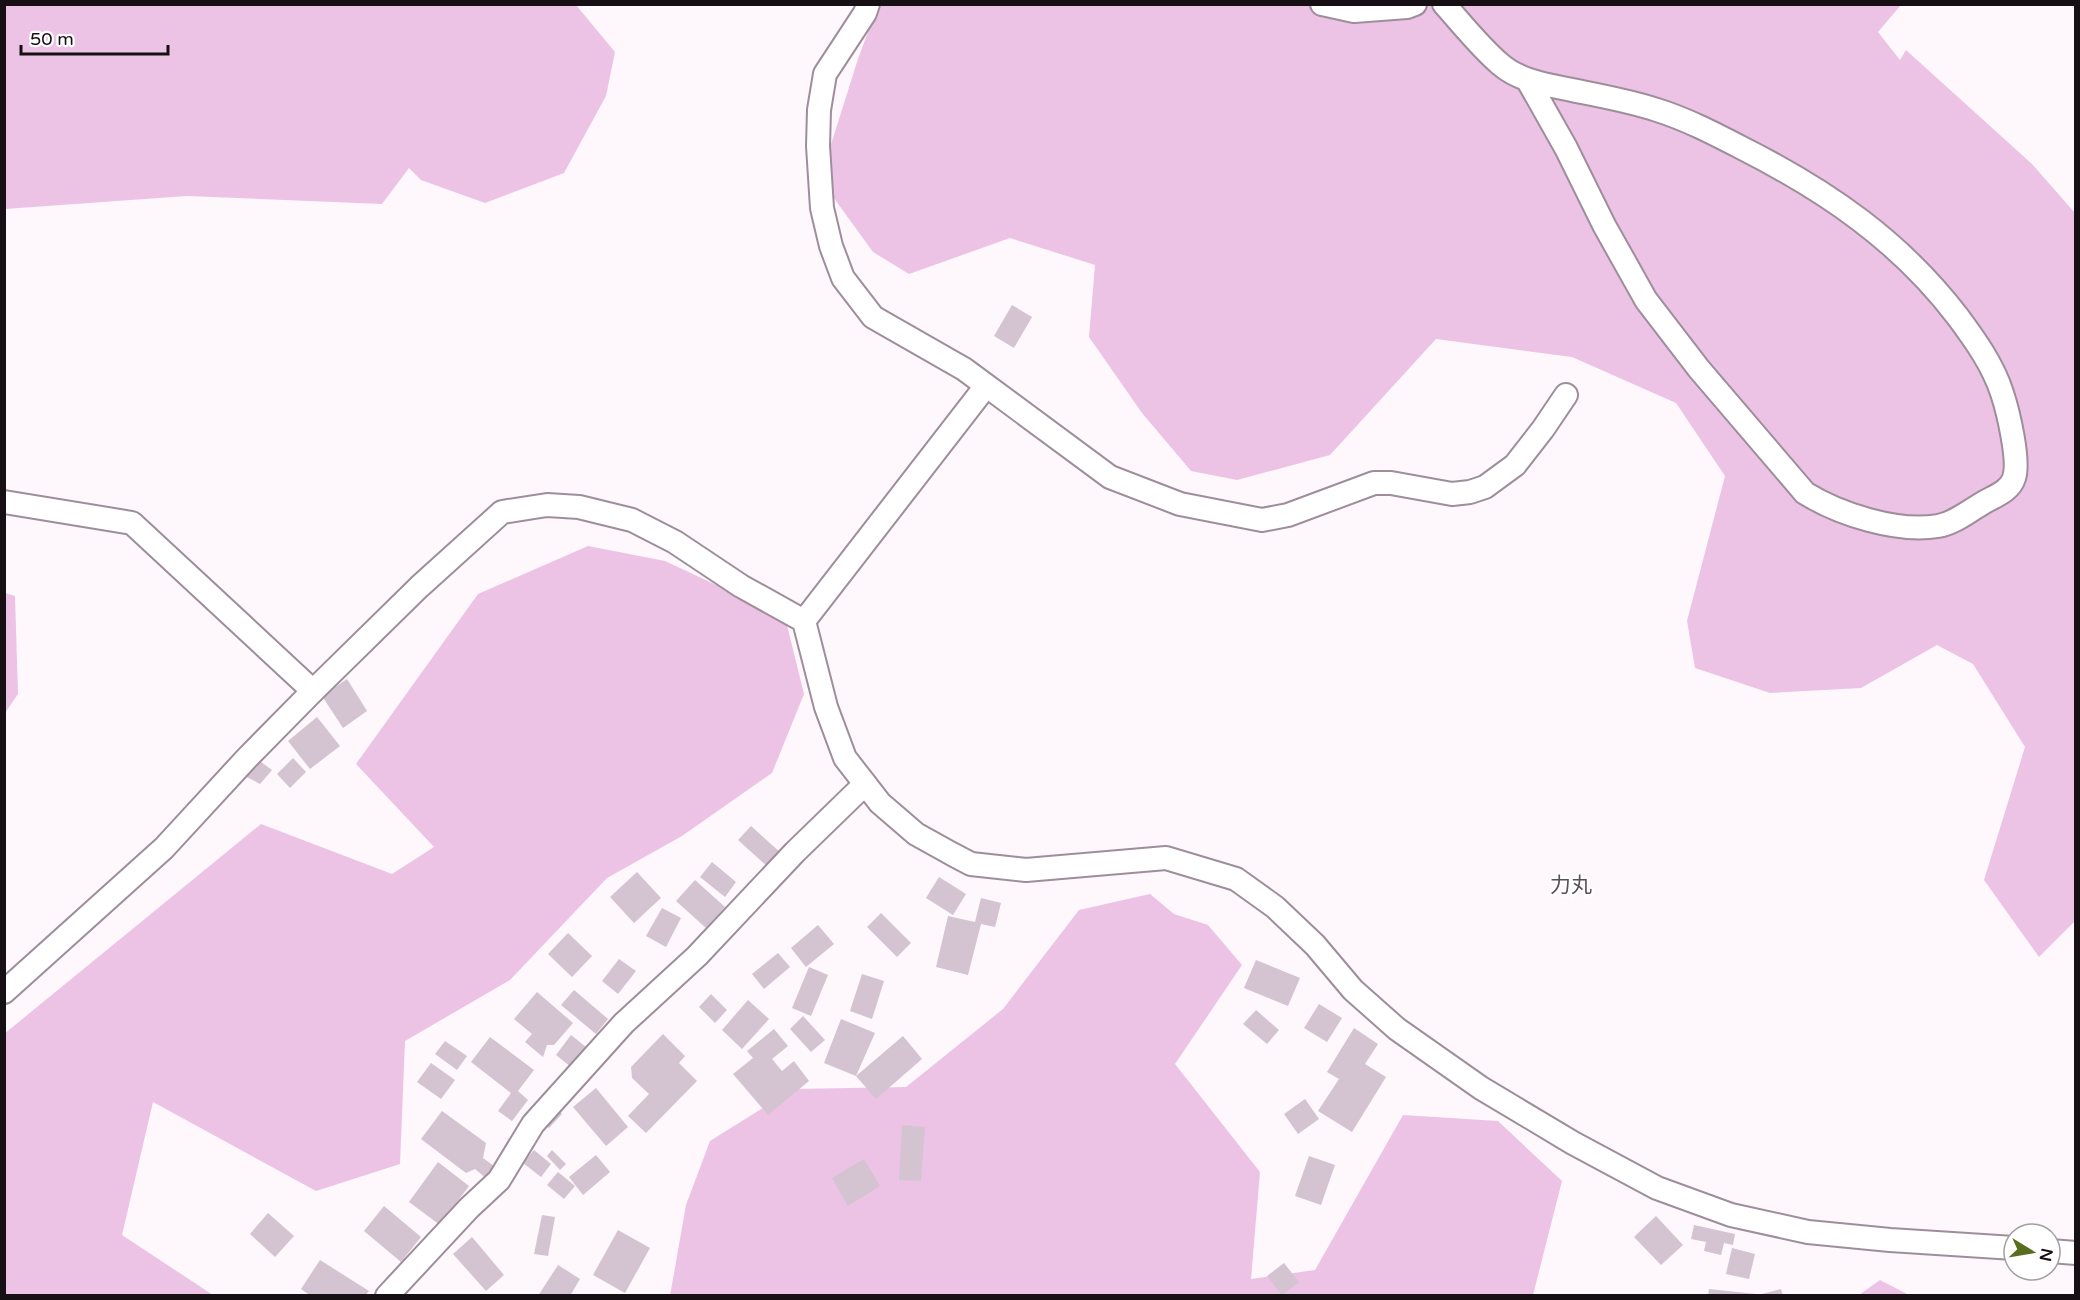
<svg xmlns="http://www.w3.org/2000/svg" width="2080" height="1300" viewBox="0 0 2080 1300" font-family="'Varela Round','Noto Sans JP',sans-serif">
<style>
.green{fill:#ecc3e5}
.building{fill:#d4c3d1}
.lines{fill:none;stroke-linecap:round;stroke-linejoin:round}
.minor-casing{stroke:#9e8e9b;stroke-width:26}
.minor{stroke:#fff;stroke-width:22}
.labels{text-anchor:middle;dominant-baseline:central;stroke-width:5;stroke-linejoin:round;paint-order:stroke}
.quarter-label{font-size:21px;fill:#5b4d59;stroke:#fff}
</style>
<rect width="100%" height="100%" fill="#fef7fc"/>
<g class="green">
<path d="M5,4l571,1 39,47 -9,44 -42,77 -79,30 -64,-23 -12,-12 -27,36 -195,-8 -182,13z"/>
<path d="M878,5h1023l-23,27 22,28 6,-10 126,114 43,49v708l-36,36 -55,-77 41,-133 -52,-83 -36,-19 -76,43 -91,5 -75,-25 -8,-47 38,-145 -49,-73 -104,-46 -136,-18 -106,116 -93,25 -46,-9 -49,-58 -53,-76 6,-72 -85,-27 -101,36 -36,-22 -53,-73 38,-120z"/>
<path d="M588,546l77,15 120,56 19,77 -32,79 -90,63 -75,42 -97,102 -105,61 -5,123 -84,27 -163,-89 -31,133 91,60h-208l-1,-261 257,-210 131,50 42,-27 -78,-83 122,-170z"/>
<path d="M5,593l10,3 3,98 -13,19z"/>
<path d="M1150,894l24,20 34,11 34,40 -67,99 85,108 -9,107 64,-9 88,-155 95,6 64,60 -29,114 -863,1 16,-91 24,-64 83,-52 113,-2 97,-78 76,-99z"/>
<path d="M1880,1280l29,15h-50z"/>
</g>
<g class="building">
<path d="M1012,305l20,12 -18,31 -20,-12z"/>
<path d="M347,679l20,32 -24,17 -21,-32z"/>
<path d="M317,717l23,29 -30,23 -22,-28z"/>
<path d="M293,758l13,14 -16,16 -13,-14z"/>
<path d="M257,759l15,11 -12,14 -15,-8z"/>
<path d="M751,826l30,27 -13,14 -30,-27z"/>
<path d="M712,862l24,20 -11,15 -25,-20z"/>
<path d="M637,872l24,26 -27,25 -24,-26z"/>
<path d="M939,877l27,17 -13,21 -27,-17z"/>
<path d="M695,880l30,27 -19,21 -30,-27z"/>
<path d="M981,898l20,5 -6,24 -14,-3 -13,51 -32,-8 12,-51 27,6z"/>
<path d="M662,908l19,10 -15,29 -20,-11z"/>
<path d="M881,913l30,30 -14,14 -30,-30z"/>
<path d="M818,925l16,19 -28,23 -15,-19z"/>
<path d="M568,933l24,23 -20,21 -24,-23z"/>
<path d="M778,953l12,14 -26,22 -12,-15z"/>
<path d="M619,959l17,12 -18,23 -16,-13z"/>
<path d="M1256,960l44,18 -12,28 -44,-18z"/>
<path d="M809,967l19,8 -17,41 -19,-8z"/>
<path d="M862,974l22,7 -12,38 -22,-8z"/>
<path d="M574,990l34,29 -12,15 -35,-29z"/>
<path d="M537,992l36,31 -19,22h-7l-4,12 -18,-15 7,-8 -18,-15z"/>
<path d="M711,994l16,16 -12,13 -16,-16z"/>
<path d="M748,1000l21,19 -27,30 -20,-19z"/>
<path d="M1319,1004l23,14 -15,24 -23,-14z"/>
<path d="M1256,1010l23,20 -12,14 -24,-20z"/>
<path d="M803,1016l22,24 -14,12 -21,-23z"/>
<path d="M841,1019l34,14 -19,43 47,-40 19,23 -46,40 -20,-23 -32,-13z"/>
<path d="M1354,1028l24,16 -13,20 21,13 -34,55 -34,-21 21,-32 -12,-7z"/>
<path d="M774,1029l14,17 -16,13 10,12 12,-10 15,20 -41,34 -35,-41 20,-16 -6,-7z"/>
<path d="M663,1034l22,22 -6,7 18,18 -51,52 -18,-17 21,-22 -17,-16 -1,-11z"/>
<path d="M571,1035l15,12 -15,20 -15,-12z"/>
<path d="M490,1037l44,33 -16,21 10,9 -16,21 -14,-10 13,-18 -40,-31z"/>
<path d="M445,1041l22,15 -10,14 -22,-16z"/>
<path d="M431,1063l24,17 -14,19 -24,-17z"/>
<path d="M596,1088l32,39 -22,19 -33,-39z"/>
<path d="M1305,1099l14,20 -21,15 -14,-20z"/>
<path d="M557,1109l5,5 -13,14 -5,-4z"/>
<path d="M442,1111l44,32 -3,15 11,8 -6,14 -13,-11 -9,4 -45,-34z"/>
<path d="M902,1125l23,2 -4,54 -22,-1z"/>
<path d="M534,1150l17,14 -10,13 -18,-14z"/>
<path d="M552,1150l14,14 -6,6 -13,-14z"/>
<path d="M596,1155l14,17 -27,23 -14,-18z"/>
<path d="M1309,1156l26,9 -14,40 -26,-9z"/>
<path d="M864,1159l16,27 -32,20 -16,-28z"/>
<path d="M438,1162l31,24 -29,39 -31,-23z"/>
<path d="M558,1172l17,14 -11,13 -17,-14z"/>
<path d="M384,1206l37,31 -20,25 -37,-31z"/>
<path d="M268,1213l26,23 -19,21 -25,-23z"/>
<path d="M542,1215l13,2 -7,39 -14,-2z"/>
<path d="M1656,1216l27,29 -22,20 -27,-28z"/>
<path d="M1694,1225l41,9 -2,11 -9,-2 -3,12 -17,-4 2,-9 -15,-3z"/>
<path d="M618,1230l32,18 -25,45 -32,-18z"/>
<path d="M472,1237l32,38 -18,16 -33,-37z"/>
<path d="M1732,1248l23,6 -6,25 -23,-5z"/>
<path d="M320,1260l49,31 -4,5h-54l-10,-7z"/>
<path d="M1284,1263l15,19 -17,13 -15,-19z"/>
<path d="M558,1265l22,14 -10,17h-32z"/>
<path d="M1709,1289l47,5v2h-48z"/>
<path d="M1781,1289l2,7h-25v-1z"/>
</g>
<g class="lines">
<defs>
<g id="minor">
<path d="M868,4l-3,9 -40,61 -6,36 -1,36 4,62 9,38 12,32 30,39 91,52 146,108 70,27 82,16 26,-5 86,-32h17l61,11 18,-2 15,-5 30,-22 28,-36 23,-34"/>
<path d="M1322,4l32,7 53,-4 8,-3"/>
<path d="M1444,4c18,20 36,43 56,60 19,17 48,21 72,26 29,6 58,11 85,20 29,9 58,24 85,38 85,43 158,93 216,169 17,23 35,48 44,76 6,18 18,68 12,85 -4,13 -19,18 -31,25 -14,8 -28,20 -45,23 -41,7 -99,-12 -133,-33l-106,-124 -53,-69 -42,-75 -38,-77 -39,-69"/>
<path d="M4,502l128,21 181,168"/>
<path d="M804,621l182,-235"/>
<path d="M4,992l160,-144 83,-90 66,-67 106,-104 83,-75 45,-7 32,2 53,13 43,22 66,44 63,35 22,86 19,51 35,45 36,31 36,20 19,10 55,6 140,-12 70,21 39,28 40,38 38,45 44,39 84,59 92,55 84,45 74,27 77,17 82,8 124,8"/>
<path d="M2050,1251l26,2"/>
<path d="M387,1296l82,-88 30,-28 34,-56 91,-101 73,-67 98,-104 70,-68"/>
</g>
</defs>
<use href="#minor" class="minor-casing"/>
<use href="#minor" class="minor"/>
</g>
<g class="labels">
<g class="quarter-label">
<text x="1571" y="885">力丸</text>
</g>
</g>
<rect width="2080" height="1300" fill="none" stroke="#161015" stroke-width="12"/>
<g transform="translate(2032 1252) rotate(101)"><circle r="28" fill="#ffffff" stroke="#a29fa1" stroke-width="1.5"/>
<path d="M0-4.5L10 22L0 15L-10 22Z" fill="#586e1d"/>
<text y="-9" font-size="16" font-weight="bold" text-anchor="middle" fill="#161015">N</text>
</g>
<path d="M21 45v9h147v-9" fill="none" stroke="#161015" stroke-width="3"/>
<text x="30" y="45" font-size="18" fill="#161015" stroke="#ffffff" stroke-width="4.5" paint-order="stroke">50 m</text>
</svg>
